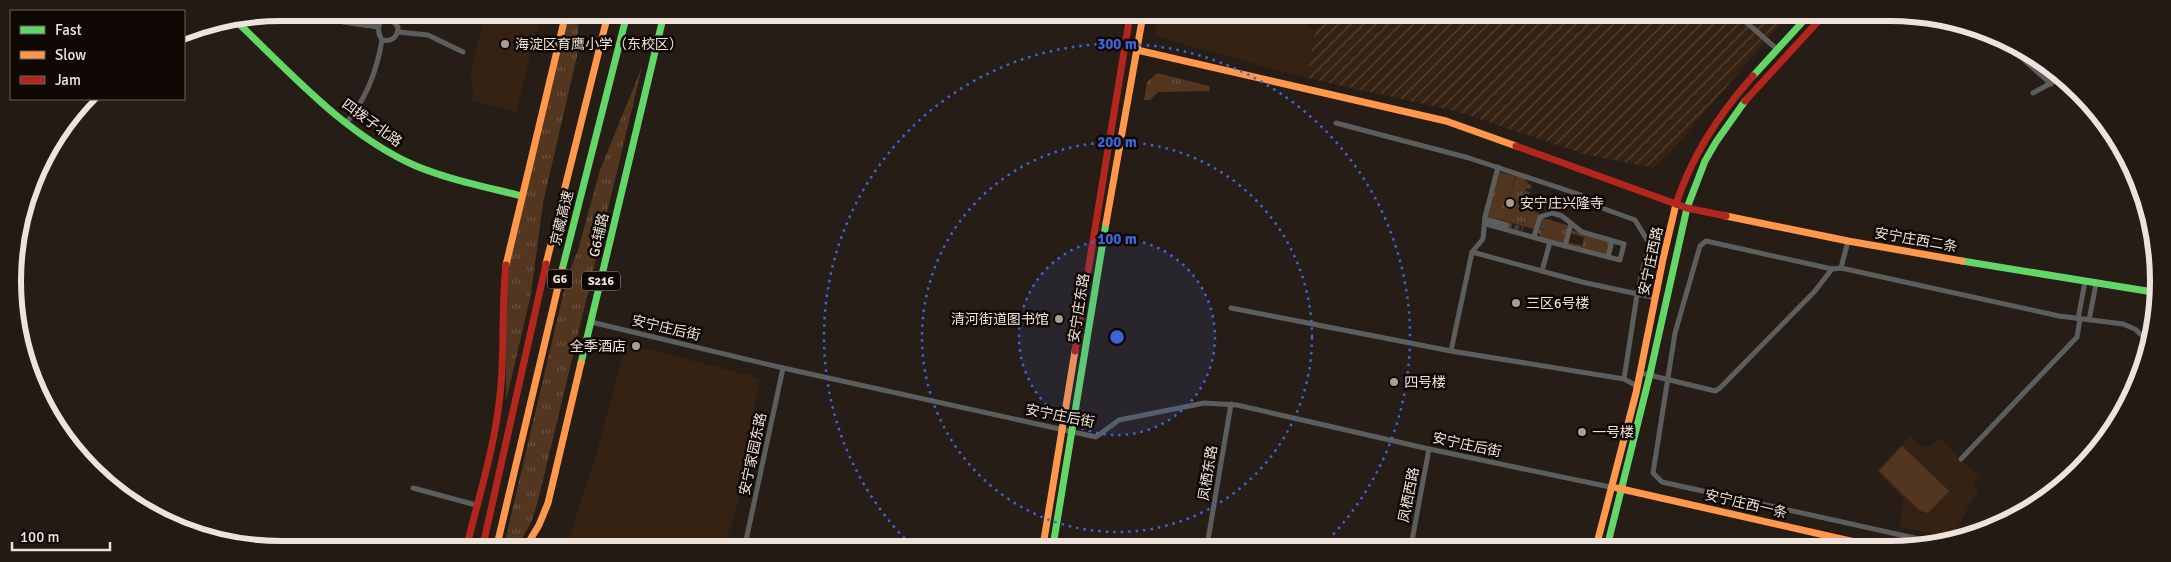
<svg xmlns="http://www.w3.org/2000/svg" width="2171" height="562" viewBox="0 0 2171 562" font-family="Signika,'Noto Sans SC',sans-serif">
<style>
.built{fill:#362213}
.industrial{fill:url(#industrial-furrows)}
.grass{fill:url(#grass-tufts)}
.pitch{fill:#533620}
.lines{fill:none;stroke-linecap:round;stroke-linejoin:round}
.street-tunnel{stroke:#443b34;stroke-width:5;stroke-dasharray:5 2.5;stroke-linecap:butt}
.street{stroke:#5c5e5d;stroke-width:5}
.fast{stroke:#63d668;stroke-width:7}
.slow{stroke:#ff974d;stroke-width:7}
.jam{stroke:#b3261e;stroke-width:7}
.ring{fill:none;stroke:#3c64d8;stroke-width:2.5;stroke-dasharray:2.5 5}
.poi-dot{fill:#a89e96;stroke:#0f0804;stroke-width:2}
.labels{text-anchor:middle;dominant-baseline:central;stroke-width:5;stroke-linejoin:round;paint-order:stroke}
.shield{fill:#0f0804;stroke:#aba19a;stroke-width:1}
.shield-label{font-size:12px;font-weight:bold;fill:#eee3db}
.poi-label{font-size:14px;fill:#eee3db;stroke:#0f0804;text-anchor:start}
.street-label{font-size:14px;fill:#eee3db;stroke:#0f0804}
.rim{fill:none;stroke:#eee3db;stroke-width:6}
.centre{fill:#3c64d8;stroke:#0f0804;stroke-width:2.5}
.ring-label{font-size:15px;text-anchor:middle;font-weight:bold;fill:#3c64d8;stroke:#0f0804;stroke-width:5;stroke-linejoin:round;paint-order:stroke}
</style>
<defs>
<pattern id="industrial-furrows" width="10" height="10" patternUnits="userSpaceOnUse" patternTransform="scale(1.25)"><rect width="10" height="10" fill="#362213"/><path d="M-1 1l2-2M0 10L10 0M9 11l2-2" fill="none" stroke="#534235"/></pattern>
<pattern id="grass-tufts" width="24" height="20" patternUnits="userSpaceOnUse" patternTransform="scale(1.25)"><rect width="24" height="20" fill="#533620"/><path d="M3 7l-1-3M5 7V3M7 7l1-3M15 17l-1-3M17 17v-4M19 17l1-3" fill="none" stroke="#6c5340"/></pattern>
</defs>
<rect width="100%" height="100%" fill="#261d16"/>
<g class="built">
<path d="M485,13h56l-25,99 -45,-11 2,-6 -3,-21z"/>
<path d="M1159,15l136,1 19,15 -7,47 -153,-42z"/>
<path d="M626,344l134,34 -24,134 -12,33h-157l29,-90z"/>
<path d="M1911,434l4,7 9,7 17,-9 38,38 -6,5 5,11 -10,14 -15,30 -53,-10 3,-29 -27,-27z"/>
</g>
<path class="industrial" d="M1330,16l456,1 -118,138 -15,13 -69,-14 -128,-43 -149,-33 8,-47z"/>
<g class="grass">
<path d="M569,13h10l-2,43 -34,147 -12,91 -25,107v-103l4,-36z"/>
<path d="M642,67l-104,434 -6,19 -13,25h-15l63,-267 11,-28 22,-80z"/>
<path d="M1157,73l52,13 1,5 -52,1 -8,8h-6l3,-18z"/>
<path d="M1516,176l9,3 3,4 -7,20 1,3 17,7 -5,16 -48,-13 7,-24 6,-2 12,3z"/>
<path d="M1542,218l28,8 -5,17 -24,-5 -3,-6 1,-3 5,1v-2l-4,-1z"/>
<path d="M1571,230l40,11 -4,13 -39,-10 1,-2 13,4 2,-9 -12,-3z"/>
</g>
<g class="pitch">
<path d="M1499,172l16,4 -4,17 -12,-3 -6,2z"/>
<path d="M1902,446l47,45 -21,22 -8,-2 -41,-40z"/>
</g>
<g class="lines">
<g class="street-tunnel">
<path d="M1529,184l-4,18 4,5 4,2"/>
<path d="M1507,225l16,4"/>
<path d="M1542,229l2,-5"/>
</g>
<g class="street">
<path d="M324,13l19,9 35,5"/>
<path d="M1740,17l38,33"/>
<path d="M398,32l30,3 35,17"/>
<path d="M2006,44l45,40"/>
<path d="M2033,93l27,-15"/>
<path d="M347,122c19,-23 30,-52 35,-82 -5,-8 -5,-17 3,-22l6,1 7,8c0,10 -6,15 -16,13"/>
<path d="M1336,123l133,35 118,39 15,11 33,12 14,23 -12,52 -13,84"/>
<path d="M1485,219l22,6"/>
<path d="M1486,224l64,18"/>
<path d="M1534,237l6,-20 12,-4 10,3 20,16 42,12 -4,16 -70,-18 -8,29"/>
<path d="M1565,246l6,-22"/>
<path d="M1472,252l110,30 74,16"/>
<path d="M1608,257l4,-16"/>
<path d="M1841,268l7,-27"/>
<path d="M1231,308l220,43 173,28 13,7"/>
<path d="M2078,319l7,-37"/>
<path d="M2089,320l7,-36"/>
<path d="M591,322l192,46 313,69 23,-17 85,-17 33,2 192,44 181,38"/>
<path d="M1451,351l21,-99 11,-13 2,-22 13,-50"/>
<path d="M1641,373l74,18 5,-3 95,-97 17,-22"/>
<path d="M1961,459l116,-122 3,-18"/>
<path d="M413,488l63,17"/>
<path d="M1937,543l-275,-61 -9,-9 22,-140 25,-87 6,-5 126,28 9,-1 218,48 64,8 12,5 15,14"/>
<path d="M745,545l38,-177"/>
<path d="M1207,546l24,-142"/>
<path d="M1411,546l18,-97"/>
</g>
<g class="fast">
<path d="M236,21c55,52 109,114 180,145 34,14 70,21 106,30"/>
<path d="M1753,76l54,-59"/>
<path d="M1962,261l191,31"/>
<path d="M562,270l65,-256"/>
<path d="M581,363l83,-349"/>
<path d="M1053,546l53,-323"/>
<path d="M1607,547l43,-173 37,-166 18,-47 11,-19 29,-41"/>
</g>
<g class="slow">
<path d="M1137,50l309,71 70,25"/>
<path d="M1726,216l122,25 114,20"/>
<path d="M1106,223l37,-208"/>
<path d="M546,264l62,-250"/>
<path d="M506,265l60,-252"/>
<path d="M1617,488l260,59"/>
<path d="M497,545l65,-275"/>
<path d="M527,545l12,-20 9,-22 33,-140"/>
<path d="M1043,546l32,-195"/>
<path d="M1596,547l40,-154 27,-134 13,-55"/>
</g>
<g class="jam">
<path d="M1745,101l77,-84"/>
<path d="M1516,146l171,62 39,8"/>
<path d="M1676,204c16,-49 42,-89 77,-128"/>
<path d="M1075,351l55,-336"/>
<path d="M467,545c12,-49 28,-99 33,-150 5,-43 1,-87 6,-130"/>
<path d="M483,545l63,-281"/>
</g>
</g>
<circle cx="1117" cy="337" r="98" fill="#3c64d8" fill-opacity=".12"/>
<g class="ring">
<circle cx="1117" cy="337" r="98"/>
<circle cx="1117" cy="337" r="195"/>
<path d="M910 544A293 293 0 1 1 1322 546"/>
</g>
<g class="poi-dot">
<circle cx="505" cy="44" r="5"/>
<circle cx="1510" cy="203" r="5"/>
<circle cx="1516" cy="303" r="5"/>
<circle cx="1059" cy="319" r="5"/>
<circle cx="636" cy="346" r="5"/>
<circle cx="1394" cy="382" r="5"/>
<circle cx="1582" cy="432" r="5"/>
</g>
<g class="labels">
<g class="shield">
<rect x="547.5" y="269.5" width="25" height="19" rx="4"/>
<rect x="582" y="271.5" width="38" height="19" rx="4"/>
</g>
<g class="shield-label">
<text x="560" y="279">G6</text>
<text x="601" y="281">S216</text>
</g>
<g class="poi-label">
<text x="515" y="44">海淀区育鹰小学（东校区）</text>
<text x="1520" y="203">安宁庄兴隆寺</text>
<text x="1526" y="303">三区6号楼</text>
<text x="1049" y="319" text-anchor="end">清河街道图书馆</text>
<text x="626" y="346" text-anchor="end">全季酒店</text>
<text x="1404" y="382">四号楼</text>
<text x="1592" y="432">一号楼</text>
</g>
<g class="street-label">
<text transform="translate(372 123) rotate(36)">四拨子北路</text>
<text transform="translate(562 218) rotate(-76)">京藏高速</text>
<text transform="translate(599 235) rotate(-77)">G6辅路</text>
<text transform="translate(1916 240) rotate(10)">安宁庄西二条</text>
<text transform="translate(1651 261) rotate(-78)">安宁庄西路</text>
<text transform="translate(1079 308) rotate(-81)">安宁庄东路</text>
<text transform="translate(666 328) rotate(13)">安宁庄后街</text>
<text transform="translate(1060 416) rotate(11)">安宁庄后街</text>
<text transform="translate(1467 445) rotate(12)">安宁庄后街</text>
<text transform="translate(753 454) rotate(-78)">安宁家园东路</text>
<text transform="translate(1208 473) rotate(-81)">凤栖东路</text>
<text transform="translate(1409 495) rotate(-79)">凤栖西路</text>
<text transform="translate(1746 504) rotate(13)">安宁庄西一条</text>
</g>
</g>
<path d="M0 0H2171V562H0ZM281 21H1890A260 260 0 0 1 2150 281V281A260 260 0 0 1 1890 541H281A260 260 0 0 1 21 281V281A260 260 0 0 1 281 21Z" fill="#211a15" fill-rule="evenodd"/>
<path class="rim" d="M281 21H1890A260 260 0 0 1 2150 281V281A260 260 0 0 1 1890 541H281A260 260 0 0 1 21 281V281A260 260 0 0 1 281 21Z"/>
<circle cx="1117" cy="337" r="8" class="centre"/>
<g class="ring-label">
<text x="1117" y="49">300 m</text>
<text x="1117" y="147">200 m</text>
<text x="1117" y="244">100 m</text>
</g>
<rect x="10" y="10" width="175" height="90" fill="#0f0804" stroke="#68605a"/>
<rect x="20" y="26" width="25" height="8" fill="#63d668" stroke="#68605a"/>
<text x="55" y="35" font-size="15" fill="#eee3db">Fast</text>
<rect x="20" y="51" width="25" height="8" fill="#ff974d" stroke="#68605a"/>
<text x="55" y="60" font-size="15" fill="#eee3db">Slow</text>
<rect x="20" y="76" width="25" height="8" fill="#b3261e" stroke="#68605a"/>
<text x="55" y="85" font-size="15" fill="#eee3db">Jam</text>
<path d="M12 542v8h98v-8" fill="none" stroke="#eee3db" stroke-width="2.5"/>
<text x="20" y="542" font-size="15" fill="#eee3db" stroke="#0f0804" stroke-width="4" paint-order="stroke">100 m</text>
</svg>
